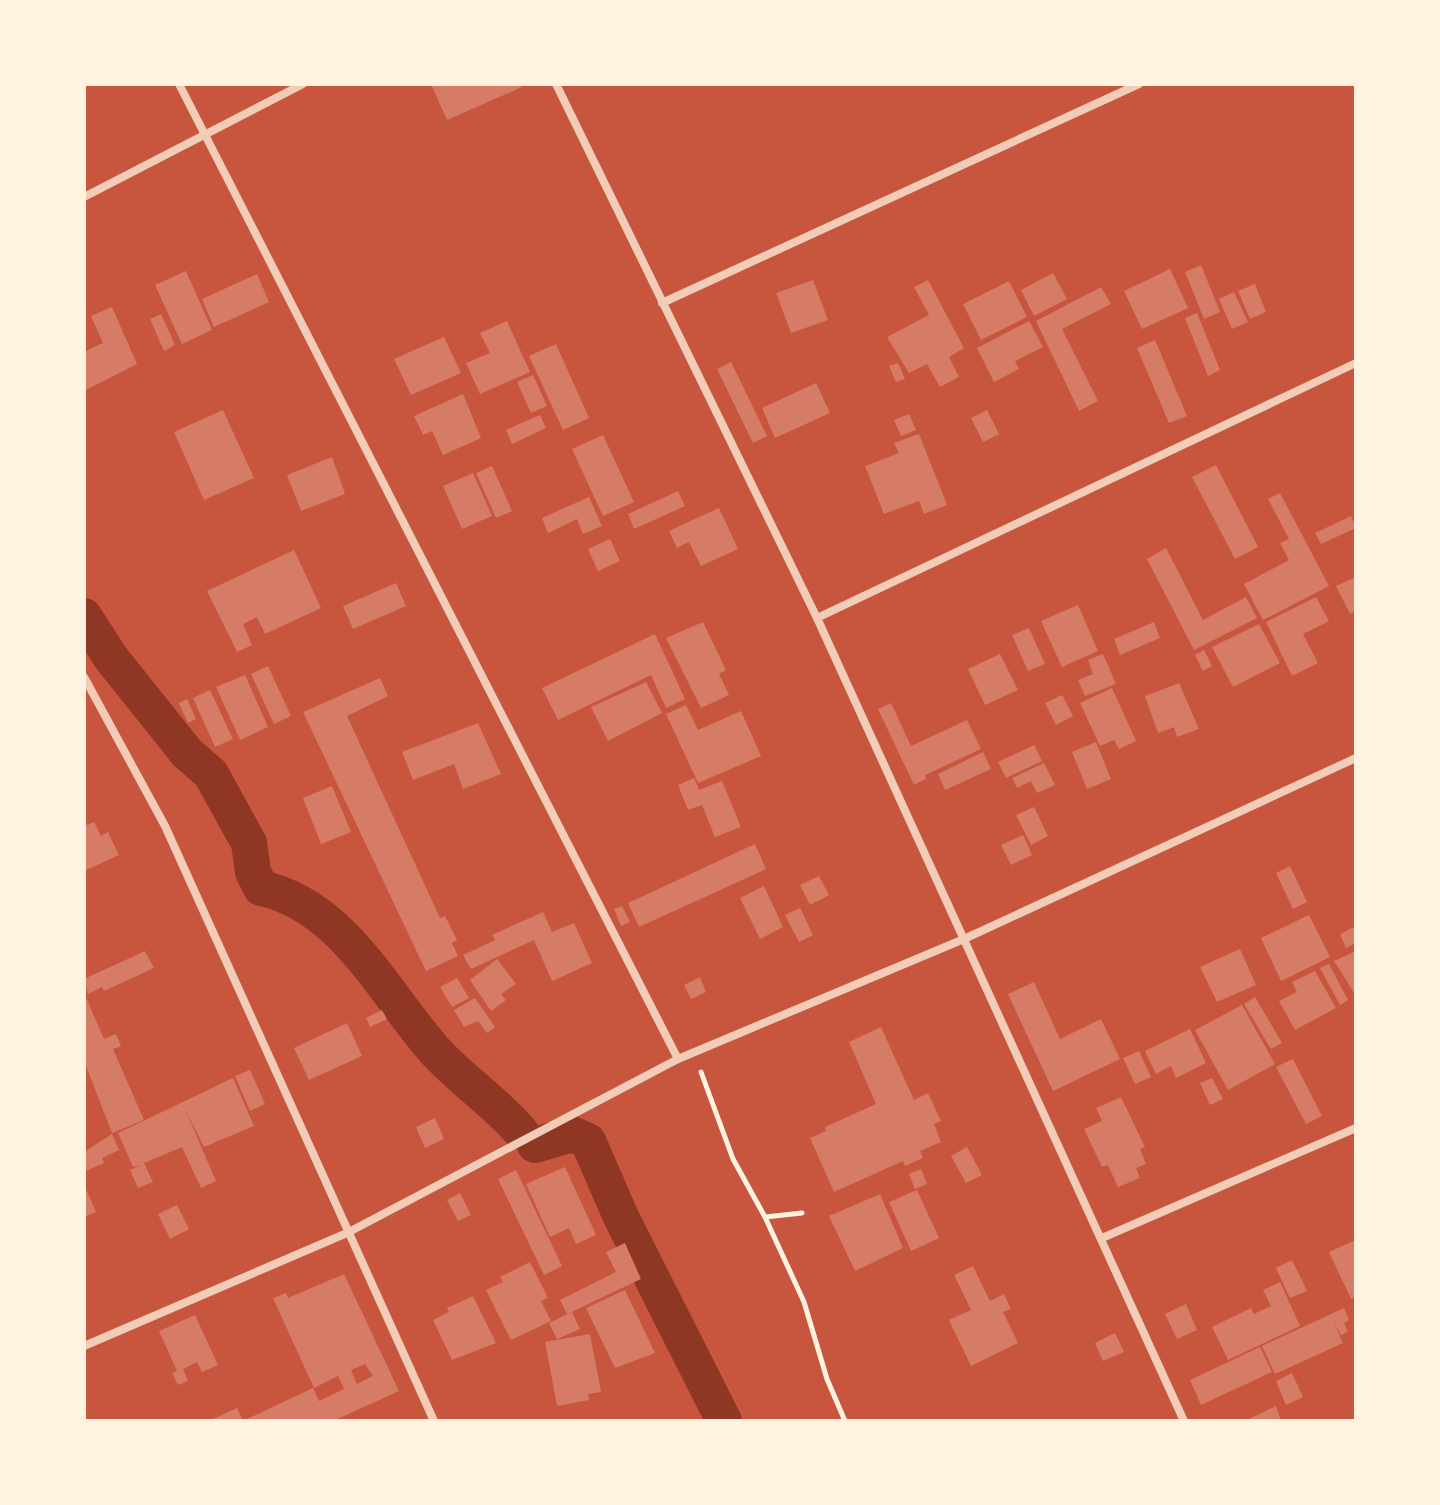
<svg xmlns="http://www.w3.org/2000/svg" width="1440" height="1505" viewBox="0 0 1440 1505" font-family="Signika,sans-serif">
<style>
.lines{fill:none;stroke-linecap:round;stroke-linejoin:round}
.canal{stroke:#8f3625;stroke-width:36}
.building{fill:#d67c66;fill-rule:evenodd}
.path{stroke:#fff3e0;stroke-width:5}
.minor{stroke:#f1ccb7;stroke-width:8}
</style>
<rect width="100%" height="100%" fill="#c8553d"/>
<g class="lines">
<g class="canal">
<path d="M84,616l27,42 76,95 24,21 38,69 4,29 8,16c83,18 123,106 175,164 27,29 60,51 85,80"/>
<path d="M535,1145l37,-11 16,7 33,76 103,204"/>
</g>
</g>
<g class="building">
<path d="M431,84h89l2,3 -75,33z"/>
<path d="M1201,265l19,47 -16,7 -19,-47z"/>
<path d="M1170,269l18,39 -46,21 -18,-38z"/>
<path d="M186,271l26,59 -30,14 -27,-59z"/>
<path d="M1053,273l14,26 -33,17 -13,-26z"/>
<path d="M257,274l12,28 -55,25 -12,-28z"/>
<path d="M813,280l15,40 -37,13 -15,-40z"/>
<path d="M928,280l36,68 -15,9 10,20 -19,10 -13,-23 -18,9 -22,-36 42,-22 -15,-28z"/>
<path d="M1009,281l18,36 -46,23 -18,-36z"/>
<path d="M1255,284l11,28 -16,7 -12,-28z"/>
<path d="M1101,287l10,17 -49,25 36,72 -19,10 -43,-90z"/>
<path d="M1234,292l14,30 -16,7 -13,-30z"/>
<path d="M112,307l25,57 -53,27v-39l19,-9 -12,-27z"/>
<path d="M1197,313l23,57 -12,6 -23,-58z"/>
<path d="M161,314l14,31 -11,6 -14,-32z"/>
<path d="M507,321l23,51 -50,22 -14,-31 24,-10 -10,-20z"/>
<path d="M1029,321l14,26 -28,14 4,8 -25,13 -17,-34z"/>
<path d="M444,337l17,36 -50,22 -17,-36z"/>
<path d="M1155,340l32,76 -18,7 -32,-75z"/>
<path d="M556,344l33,74 -26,12 -34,-74z"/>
<path d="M731,362l36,74 -14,7 -36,-74z"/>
<path d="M898,363l7,16 -9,3 -7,-16z"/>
<path d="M533,375l14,31 -16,7 -14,-31z"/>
<path d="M816,383l14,30 -55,25 -13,-30z"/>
<path d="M463,394l18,44 -38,17 -11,-24 -9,4 -9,-19z"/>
<path d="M223,410l31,68 -50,22 -30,-68z"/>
<path d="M987,410l12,24 -16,8 -12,-24z"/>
<path d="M909,414l7,16 -15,6 -7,-16z"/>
<path d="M540,415l6,13 -34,16 -6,-14z"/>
<path d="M919,434l28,71 -23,9 -5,-13 -35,13 -19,-48 34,-13 -5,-10z"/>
<path d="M603,435l31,67 -31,14 -31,-67z"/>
<path d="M332,457l13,37 -44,17 -14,-36z"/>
<path d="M1216,465l42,82 -23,12 -43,-82z"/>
<path d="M492,466l20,45 -16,7 -20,-45z"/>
<path d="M473,473l19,43 -30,13 -19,-43z"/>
<path d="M678,491l7,15 -51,23 -6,-15z"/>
<path d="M1280,493l49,93 -66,34 -19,-36 45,-24 -9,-17 9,-4 -21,-40z"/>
<path d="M589,497l13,29 -19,8 -6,-15 -29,14 -6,-15z"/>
<path d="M719,508l19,41 -37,17 -12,-24 -12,6 -8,-17z"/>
<path d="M1351,516l5,12 -35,16 -6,-11z"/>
<path d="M610,539l10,22 -22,10 -10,-22z"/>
<path d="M1166,548l37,72 43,-23 11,21 -63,32 -47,-91z"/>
<path d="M294,550l27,58 -56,26 -8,-17 -14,7 9,21 -15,7 -30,-61z"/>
<path d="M1356,577v34l-6,3 -14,-28z"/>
<path d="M396,583l10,23 -53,23 -10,-23z"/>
<path d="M1316,597l13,24 -26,13 15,29 -26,13 -26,-54z"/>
<path d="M1078,605l20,46 -36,16 -21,-46z"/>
<path d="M703,622l23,48 -7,4 10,21 -28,13 -35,-70z"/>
<path d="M1154,622l6,16 -40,17 -6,-16z"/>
<path d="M1259,624l21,39 -47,24 -21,-40z"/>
<path d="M1029,628l16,36 -17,7 -16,-36z"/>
<path d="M655,634l30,65 -19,9 -15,-33 -93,45 -16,-32z"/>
<path d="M1204,650l8,16 -9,5 -8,-16z"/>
<path d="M1000,654l18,36 -33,15 -17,-36z"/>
<path d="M1103,654l13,30 -31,12 -7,-16 15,-6 -5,-14z"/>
<path d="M268,666l23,50 -17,8 -23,-50z"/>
<path d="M245,675l23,52 -28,13 -24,-53z"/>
<path d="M380,678l8,18 -41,20 93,202 5,-2 12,24 -5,3 6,13 -32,15 -123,-259z"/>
<path d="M646,682l16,31 -54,28 -17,-34z"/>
<path d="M1179,683l20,46 -22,8 -3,-10 -16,6 -13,-37z"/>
<path d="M1112,688l24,53 -17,8 -5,-9 -14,6 -20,-43z"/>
<path d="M210,690l23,49 -18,8 -22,-49z"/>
<path d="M1062,695l11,21 -17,9 -11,-22z"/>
<path d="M187,699l9,20 -8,4 -9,-20z"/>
<path d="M891,703l20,43 56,-26 14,29 -56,26 1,4 -12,6 -36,-76z"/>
<path d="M686,705l12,25 43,-19 20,45 -63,27 -32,-69z"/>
<path d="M478,723l23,51 -38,15 -9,-25 -41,16 -11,-28z"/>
<path d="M1096,742l15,37 -24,10 -15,-37z"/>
<path d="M1034,745l8,16 -36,17 -8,-16z"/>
<path d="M983,752l8,17 -46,21 -7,-16z"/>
<path d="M1044,763l11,22 -18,8 -6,-12 -14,7 -5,-10z"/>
<path d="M694,778l5,12 23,-9 19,46 -26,10 -13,-32 -14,5 -10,-25z"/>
<path d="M332,786l19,46 -30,12 -18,-46z"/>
<path d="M1034,807l14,29 -17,9 -15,-30z"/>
<path d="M94,822l7,14 7,-4 11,23 -35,16v-45z"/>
<path d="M1023,835l9,20 -21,10 -10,-20z"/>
<path d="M755,844l11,25 -127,58 -11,-24z"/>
<path d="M1290,866l17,36 -14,7 -17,-36z"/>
<path d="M819,876l10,19 -19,10 -10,-20z"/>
<path d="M764,886l19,41 -23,12 -20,-41z"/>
<path d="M622,906l8,16 -9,4 -7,-17z"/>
<path d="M800,908l13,27 -14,7 -14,-27z"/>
<path d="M543,912l9,20 22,-9 18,40 -40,18 -18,-41 -63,29 -8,-14 32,-15 -3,-5z"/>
<path d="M1309,915l21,42 -49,24 -20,-43z"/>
<path d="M1356,926v17l-10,5 -6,-14z"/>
<path d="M1240,949l16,36 -39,17 -17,-35z"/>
<path d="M145,951l9,17 -50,23 -2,-4 -14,7 -4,-15z"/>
<path d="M1356,951v45l-22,-35z"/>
<path d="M497,959l19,25 -15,10 5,6 -15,11 -21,-31z"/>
<path d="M1329,964l19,36 -8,5 -20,-37z"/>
<path d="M1315,971l21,37 -41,22 -16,-29 18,-9 -5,-10z"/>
<path d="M700,977l6,15 -15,7 -7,-14z"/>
<path d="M457,978l12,20 -17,9 -12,-20z"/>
<path d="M1034,982l26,57 41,-20 19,40 -67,32 -45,-97z"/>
<path d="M84,993l20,46 12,-5 5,12 -8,3 31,71 -32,13 -28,-72z"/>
<path d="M1255,997l27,46 -11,6 -27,-45z"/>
<path d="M475,998l20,29 -8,6 -9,-12 -14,6 -10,-17z"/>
<path d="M1242,1005l33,59 -47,26 -33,-60z"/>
<path d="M382,1010l5,9 -17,8 -4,-9z"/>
<path d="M347,1023l15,33 -53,24 -15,-32z"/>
<path d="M881,1027l33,73 14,-7 13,28 -7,3 7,18 -21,9 3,7 -18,8 -2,-5 -69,31 -24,-54 16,-7 -1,-4 51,-23 -27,-62z"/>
<path d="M1190,1029l16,34 -30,15 -5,-12 -15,8 -11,-23z"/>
<path d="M1139,1051l12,26 -16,7 -12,-26z"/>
<path d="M1293,1059l29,57 -16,8 -30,-57z"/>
<path d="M250,1070l15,34 -15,7 -15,-35z"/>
<path d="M233,1078l21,48 -50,21 -19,-38 31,72 -15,7 -19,-41 -38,16 9,19 -15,6 -8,-18 11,-5 -8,2 -15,-34z"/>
<path d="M1212,1078l11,21 -13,6 -10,-22z"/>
<path d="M1121,1097l24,50 -5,2 6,15 -10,4 4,10 -22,9 -10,-22 -6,2 -18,-38 18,-8 -6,-13z"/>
<path d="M435,1118l9,21 -19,9 -9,-21z"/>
<path d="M112,1134l7,16 -17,8 2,5 -18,8 -2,-19z"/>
<path d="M967,1147l15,28 -16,8 -15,-27z"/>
<path d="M565,1167l31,68 -20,9 -7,-16 -19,9 -24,-53z"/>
<path d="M921,1169l6,15 -12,5 -6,-15z"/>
<path d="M516,1170l46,96 -18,9 -46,-96z"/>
<path d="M84,1185l12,27 -12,5z"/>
<path d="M917,1190l22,48 -28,13 -22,-49z"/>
<path d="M460,1193l11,22 -13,6 -11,-21z"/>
<path d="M880,1194l23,54 -48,23 -26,-55z"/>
<path d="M177,1205l12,24 -19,10 -12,-25z"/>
<path d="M1356,1240v57l-5,2 -22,-47z"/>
<path d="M625,1243l16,36 -74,35 -7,-14 56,-28 -10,-20z"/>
<path d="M1292,1260l15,31 -17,7 -14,-30z"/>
<path d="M530,1262l18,36 -7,3 10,20 -40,19 -25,-50 17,-8 -3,-5z"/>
<path d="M973,1266l17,35 14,-7 7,15 -8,3 15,31 -47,23 -22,-46 22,-10 -17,-35z"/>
<path d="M344,1274l55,117 -66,30h-124l28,-13 6,13 70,-33 6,13 25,-12 -6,-13 -24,12 -41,-90 13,-5 2,5zM365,1364l8,12 -16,8 -6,-14z"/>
<path d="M1280,1282l20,44 -72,34 -16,-33 39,-19 3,6 17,-8 -8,-16z"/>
<path d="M625,1290l30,63 -40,15 -29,-60z"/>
<path d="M473,1296l23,47 -44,17 -19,-40 16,-8 -2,-4z"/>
<path d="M1186,1304l11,26 -20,9 -12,-25z"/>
<path d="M1344,1308l5,12 -5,3 4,9 -7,3 -8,-14 10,22 -68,31 -13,-28z"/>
<path d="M572,1312l8,17 -23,10 -8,-16z"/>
<path d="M195,1315l23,50 -16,7 -5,-10 -14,7 5,12 -10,4 -6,-12 5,-2 -18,-40z"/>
<path d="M1115,1333l9,19 -21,9 -8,-18z"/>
<path d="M590,1334l11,58 -13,2 1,6 -32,6 -12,-64z"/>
<path d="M1260,1347l12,25 -71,33 -11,-25z"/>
<path d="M1292,1373l11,24 -17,8 -10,-24z"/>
<path d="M1276,1406l5,15h-36z"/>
</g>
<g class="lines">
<g class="path">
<path d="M701,1072l32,87 32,58 37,-4"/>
<path d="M765,1217l39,85 23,77 18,42"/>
</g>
<g class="minor">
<path d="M179,84l499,975"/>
<path d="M556,84l261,534 367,803"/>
<path d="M84,197l219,-113"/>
<path d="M662,303l477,-219"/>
<path d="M817,618l539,-255"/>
<path d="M84,677l81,149 269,595"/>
<path d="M1102,1238l254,-110"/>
<path d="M84,1346l263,-113 331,-174 286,-120 392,-181"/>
</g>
</g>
<rect width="1440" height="1505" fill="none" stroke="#fff3e0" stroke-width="172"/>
</svg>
